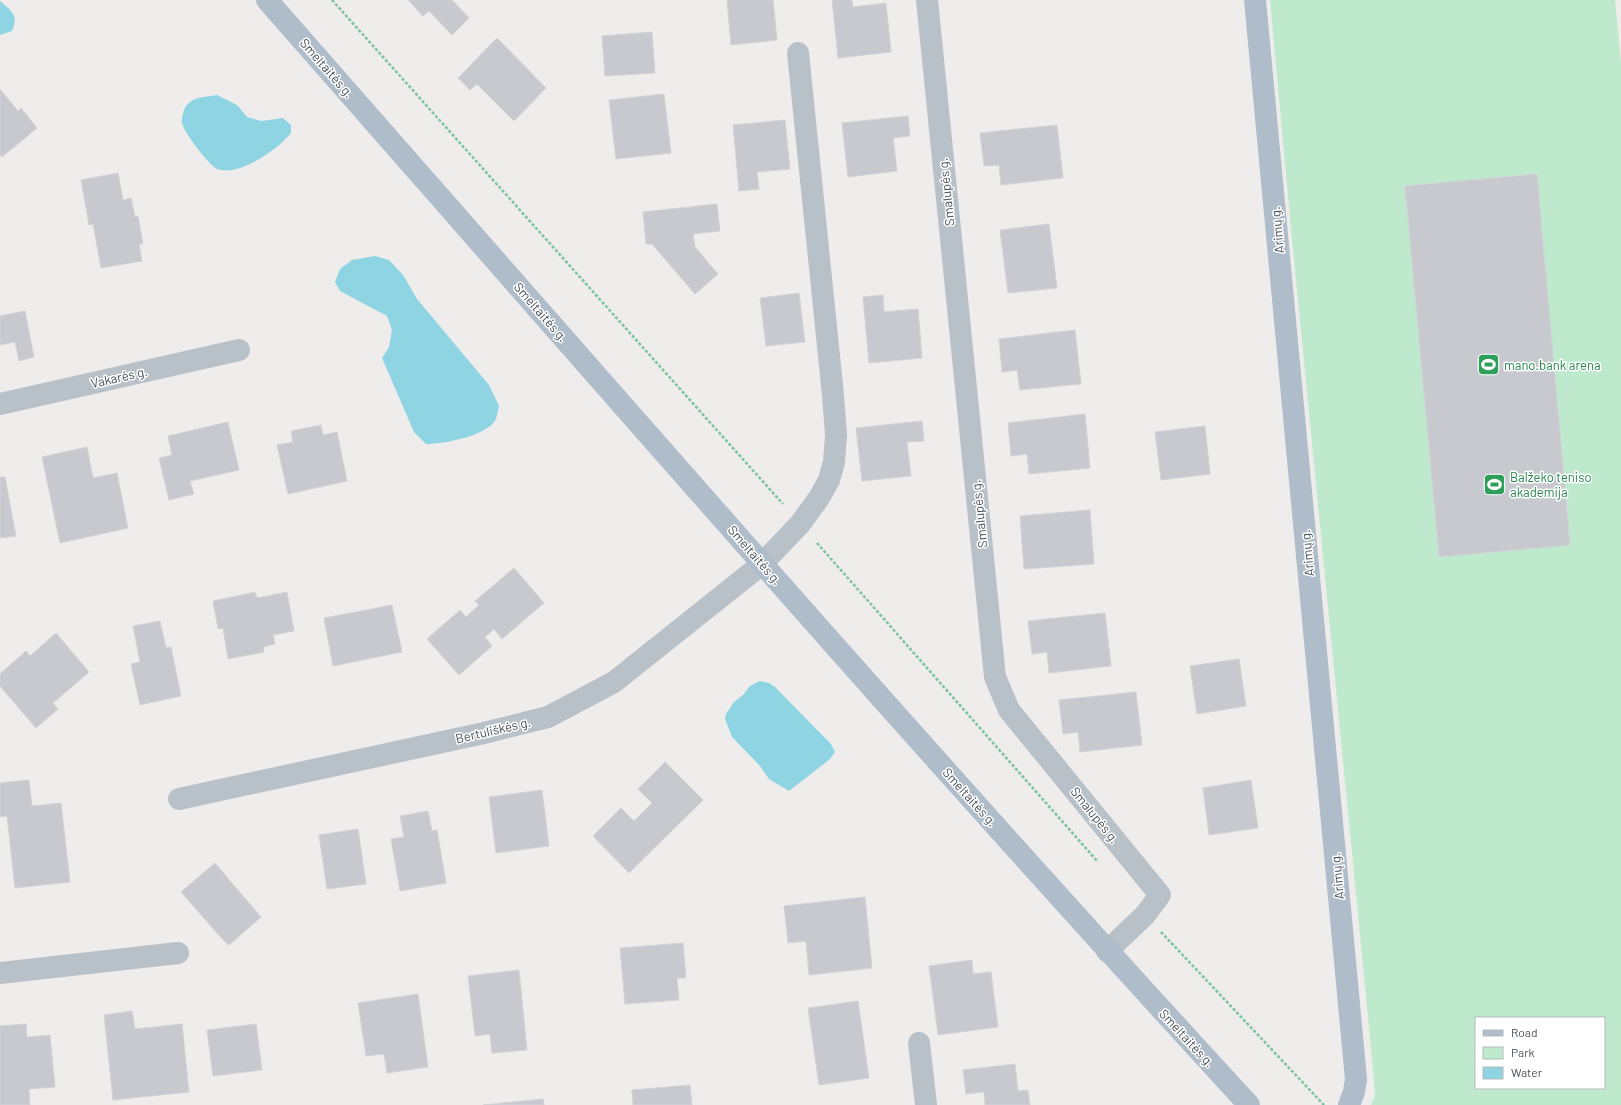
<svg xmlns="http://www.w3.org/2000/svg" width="1621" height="1105" viewBox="0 0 1621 1105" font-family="Barlow,sans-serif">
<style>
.green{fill:#bee9cd;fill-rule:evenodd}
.water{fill:#8fd4e2}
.building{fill:#c7c9cf;stroke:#d1d3d7}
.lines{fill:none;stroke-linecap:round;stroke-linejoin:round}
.path{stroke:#7ac39c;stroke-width:2.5;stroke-dasharray:3 2;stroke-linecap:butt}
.minor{stroke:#b9c1c8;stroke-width:22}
.major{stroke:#aebdc9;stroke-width:22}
.labels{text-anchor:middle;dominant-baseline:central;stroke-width:3;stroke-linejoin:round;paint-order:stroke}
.street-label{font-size:13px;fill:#475058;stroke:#fff}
.leisure-label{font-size:13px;fill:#27864d;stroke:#fff;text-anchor:start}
</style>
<rect width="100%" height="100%" fill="#efecec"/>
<path class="green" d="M1270,0h345l6,64v1041h-250l4,-10 -4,-47 -81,-830zM1476,1018h128v70h-128z"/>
<g class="water">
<path d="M0,1c12,10 19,15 12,30l-12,4z"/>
<path d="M217,95l20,10 10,12 14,4 22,-3 8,7v8c-13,16 -51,44 -74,36 -8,-4 -33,-36 -35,-46 -1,-4 2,-14 4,-17 8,-10 20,-9 31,-11z"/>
<path d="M375,256l14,4 14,15 14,24 72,86 10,21c-1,4 -2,9 -3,13 -8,17 -53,25 -70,25l-12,-12 -32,-74 7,-11 3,-17 -5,-14 -47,-25 -5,-9 5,-13 12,-9z"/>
<path d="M760,681l9,2 6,4 51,52 5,5 4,8 -5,7 -41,32 -20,-12 -9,-13 -28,-29 -7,-18 1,-5 8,-12 9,-7 7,-9z"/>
</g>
<g class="building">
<path d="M408,0h44l17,18 -17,17 -23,-24 -6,5z"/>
<path d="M727,0h46l4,40 -46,5z"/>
<path d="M832,0h20l1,7 33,-4 5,49 -53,6z"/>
<path d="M652,32l3,41 -50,3 -3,-40z"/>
<path d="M497,38l49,50 -32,33 -37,-37 -7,6 -12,-12z"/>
<path d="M0,89l18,22 3,-3 16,20 -35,29 -2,-3z"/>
<path d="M664,94l7,59 -55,6 -7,-59z"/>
<path d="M908,116l2,20 -17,2 4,33 -49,6 -6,-54z"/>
<path d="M785,120l5,49 -33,3 2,17 -20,2 -6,-66z"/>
<path d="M1057,125l6,53 -62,7 -2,-20 -15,1 -4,-33z"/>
<path d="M118,173l5,27 8,-2 4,19 3,-1 5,28h-4l3,17 -41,7 -8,-44 -4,1 -8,-45z"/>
<path d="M1537,174l33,371 -131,12 -34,-371z"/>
<path d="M717,204l3,27 -27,3 2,13 23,27 -23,20 -43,-50h-6l-3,-32z"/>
<path d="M1049,224l8,64 -49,5 -8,-63z"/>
<path d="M799,293l6,49 -39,4 -6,-48z"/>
<path d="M883,295l1,17 34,-3 4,49 -53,5 -6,-66z"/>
<path d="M25,311l9,46 -15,4 -4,-19 -15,3v-29z"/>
<path d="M1075,330l6,54 -61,6 -3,-20 -15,2 -3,-33z"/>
<path d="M1085,414l5,54 -61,6 -2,-20 -16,2 -3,-33z"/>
<path d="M922,421l2,20 -17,1 4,34 -49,5 -6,-53z"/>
<path d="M228,422l11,48 -49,11 4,13 -25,6 -10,-42 13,-3 -4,-19z"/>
<path d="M321,425l2,10 14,-3 10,49 -59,13 -11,-49 16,-3 -2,-11z"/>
<path d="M1205,426l5,48 -49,6 -6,-48z"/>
<path d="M87,447l6,31 24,-5 11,55 -68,15 -18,-86z"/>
<path d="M0,477h5l11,59 -16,2z"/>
<path d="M1090,510l4,54 -70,5 -4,-53z"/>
<path d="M514,568l30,35 -42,36 -8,-10 -9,8 7,9 -33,29 -32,-36 33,-29 6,7 13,-12 -4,-4z"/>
<path d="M255,592l2,6 30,-6 7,39 -21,4 2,9 -12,3 1,5 -36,7 -5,-31 -5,1 -5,-28z"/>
<path d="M392,605l10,47 -69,14 -9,-48z"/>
<path d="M1105,613l6,53 -62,7 -2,-21 -15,2 -4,-33z"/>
<path d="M160,621l6,27 5,-1 10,49 -41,9 -9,-41 9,-2 -7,-36z"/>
<path d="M56,633l33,39 -36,31 5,6 -22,19 -36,-42v-12l26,-23 4,5z"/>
<path d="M1239,659l7,47 -49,8 -7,-48z"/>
<path d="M1136,692l6,53 -62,7 -2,-20 -15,2 -4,-34z"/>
<path d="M665,762l38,38 -74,73 -36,-37 28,-28 13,13 18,-18 -14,-14z"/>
<path d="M29,780l3,26 29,-3 9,79 -55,6 -8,-72 -7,1v-34z"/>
<path d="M1251,780l7,48 -49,7 -6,-47z"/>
<path d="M542,790l7,56 -53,7 -7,-56z"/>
<path d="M428,811l4,20 5,-1 9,53 -46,8 -9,-52 13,-2 -4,-21z"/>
<path d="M358,829l8,55 -39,5 -8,-54z"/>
<path d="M215,863l46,54 -32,28 -5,-4 -43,-49z"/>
<path d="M865,897l7,71 -63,7 -3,-34 -18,2 -4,-37z"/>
<path d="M683,943l3,35h-9l2,22 -54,4 -5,-56z"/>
<path d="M972,960l1,14 18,-2 7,55 -60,8 -9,-69z"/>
<path d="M519,970l8,80 -35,3 -2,-19 -15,2 -7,-60z"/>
<path d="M418,994l10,73 -41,6 -3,-19 -18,2 -8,-53z"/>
<path d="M858,1001l11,77 -50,7 -11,-77z"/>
<path d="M132,1011l3,18 47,-5 7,68 -76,8 -9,-85z"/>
<path d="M26,1024l1,13 23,-2 5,52 -26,2 1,16h-30v-79z"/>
<path d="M256,1024l6,46 -49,6 -6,-46z"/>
<path d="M1015,1064l3,27 10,-1 2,15h-45l-1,-13 -18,2 -3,-24z"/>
<path d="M690,1085l2,20h-59l-1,-15z"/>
<path d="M543,1099l1,6h-61z"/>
</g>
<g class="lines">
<g class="path">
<path d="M332,0l451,504"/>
<path d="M817,543l281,319"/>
<path d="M1161,932l163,173"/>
</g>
<g class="minor">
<path d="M927,0l68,677 14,33 151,185 -15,20 -38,36"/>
<path d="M0,404l239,-54"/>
<path d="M179,799l305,-66 64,-16 66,-35 148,-118 38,-40 19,-26 10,-18 5,-18 2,-27 -3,-40 -35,-342"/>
<path d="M0,973l178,-20"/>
<path d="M919,1043l7,62"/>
</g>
<g class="major">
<path d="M267,0c325,370 648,742 982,1105"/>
<path d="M1255,0l101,1079 -2,13 -5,13"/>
</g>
</g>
<defs>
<symbol id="stadium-square" viewBox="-11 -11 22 22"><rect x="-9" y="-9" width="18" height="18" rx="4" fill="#2e9e5b" stroke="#fff"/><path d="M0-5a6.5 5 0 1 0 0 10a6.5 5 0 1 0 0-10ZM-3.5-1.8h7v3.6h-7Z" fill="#fff"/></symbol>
</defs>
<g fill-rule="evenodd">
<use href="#stadium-square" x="1476" y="352" width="25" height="25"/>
<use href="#stadium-square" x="1482" y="472" width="25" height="25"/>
</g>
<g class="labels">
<g class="street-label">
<text transform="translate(327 68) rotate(49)">Smeltaitės g.</text>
<text transform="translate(946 192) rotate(-96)">Smalupės g.</text>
<text transform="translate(1277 230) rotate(-95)">Arimų g.</text>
<text transform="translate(541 312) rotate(49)">Smeltaitės g.</text>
<text transform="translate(119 377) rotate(-13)">Vakarės g.</text>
<text transform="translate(979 514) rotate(-96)">Smalupės g.</text>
<text transform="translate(1307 553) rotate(-95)">Arimų g.</text>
<text transform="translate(755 555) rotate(49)">Smeltaitės g.</text>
<text transform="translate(493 730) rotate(-13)">Bertuliškės g.</text>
<text transform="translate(970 797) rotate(48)">Smeltaitės g.</text>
<text transform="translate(1095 815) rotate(51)">Smalupės g.</text>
<text transform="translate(1337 876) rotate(-95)">Arimų g.</text>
<text transform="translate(1187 1038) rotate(47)">Smeltaitės g.</text>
</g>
<g class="leisure-label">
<text x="1504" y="365">mano.bank arena</text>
<text x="1510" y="477">Balžeko teniso<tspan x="1510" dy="15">akademija</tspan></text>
</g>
</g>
<rect x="1475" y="1017" width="130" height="72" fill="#ffffff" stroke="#b5b9bc"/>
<rect x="1483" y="1030" width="20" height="6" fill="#aebdc9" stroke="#b5b9bc"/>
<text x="1511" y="1037" font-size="12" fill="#475058">Road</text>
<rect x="1483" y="1047" width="20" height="12" fill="#bee9cd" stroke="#b5b9bc"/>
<text x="1511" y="1057" font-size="12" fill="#475058">Park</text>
<rect x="1483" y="1067" width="20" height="12" fill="#8fd4e2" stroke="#b5b9bc"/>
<text x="1511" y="1077" font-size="12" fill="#475058">Water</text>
</svg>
